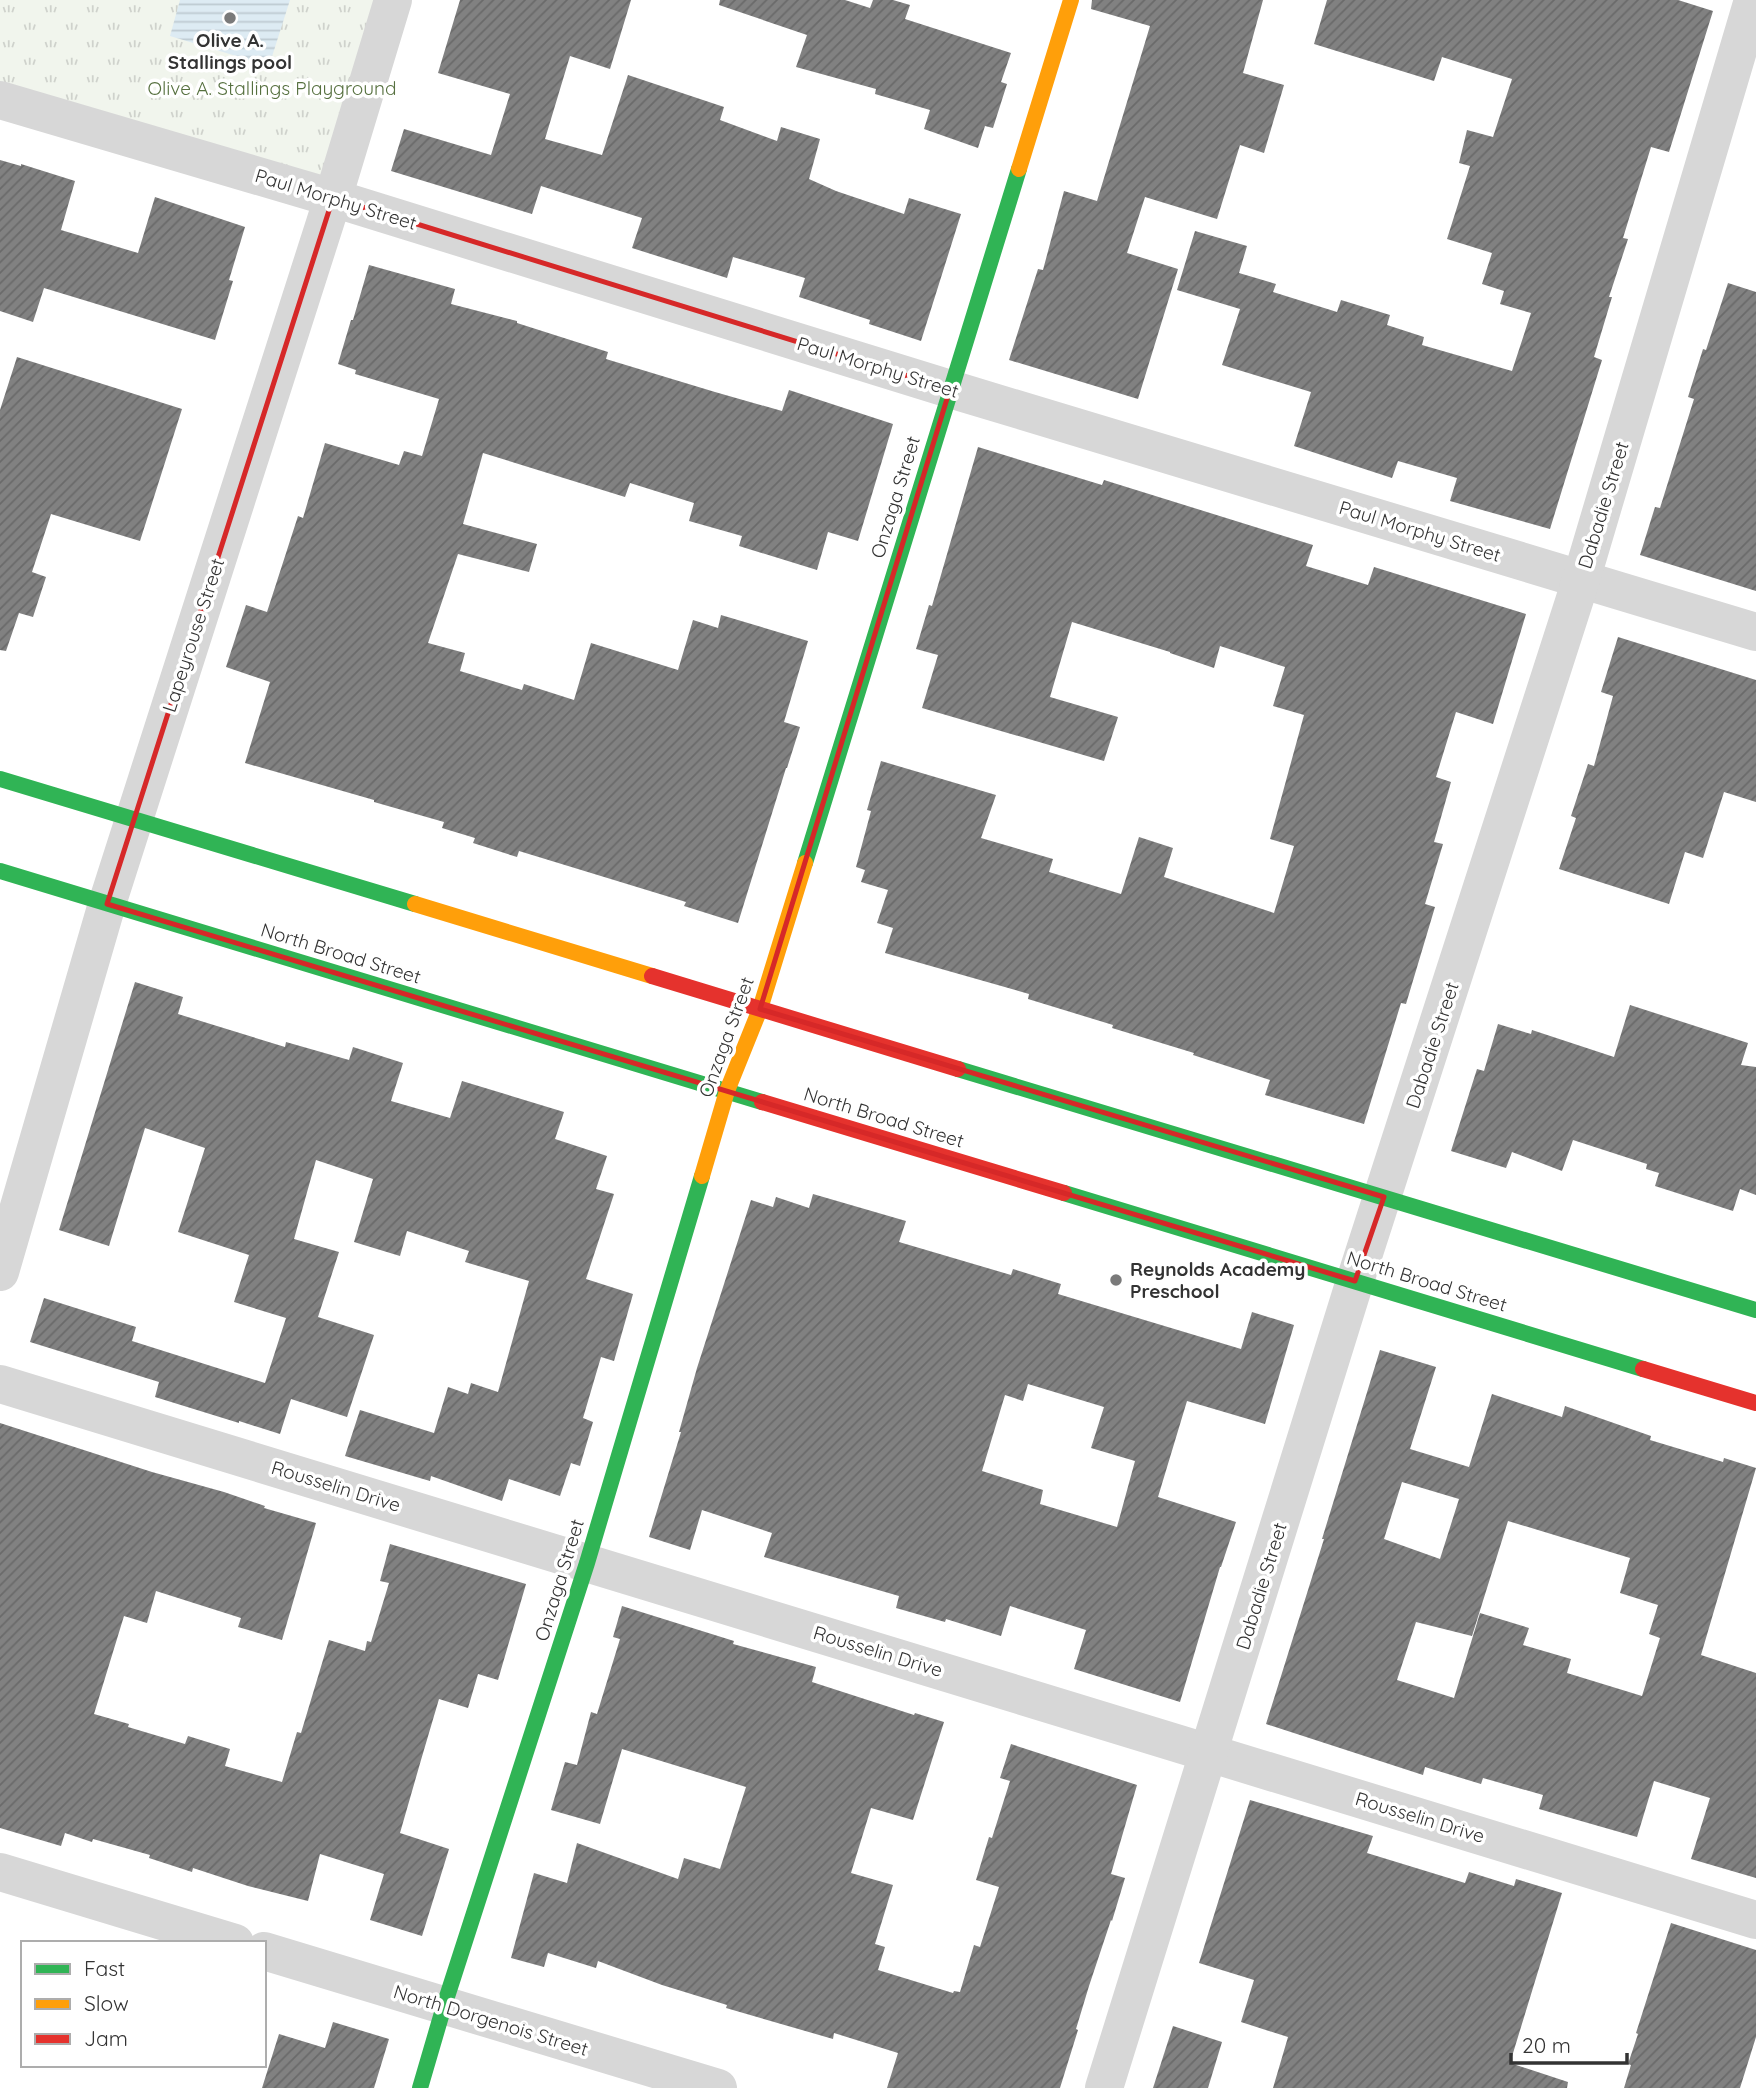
<svg xmlns="http://www.w3.org/2000/svg" width="1756" height="2088" viewBox="0 0 1756 2088" font-family="Quicksand,sans-serif">
<style>
.park{fill:url(#park-tufts)}
.water{fill:url(#water-rules)}
.building{fill:url(#building-hatch);fill-rule:evenodd}
.lines{fill:none;stroke-linecap:round;stroke-linejoin:round}
.street{stroke:#d7d7d7;stroke-width:38}
.fast{stroke:#30b455;stroke-width:16}
.slow{stroke:#ff9f0a;stroke-width:16}
.jam{stroke:#e5322d;stroke-width:16}
.marked{fill:none;stroke:#d62828;stroke-width:5;stroke-linejoin:round}
.poi-dot{fill:#7a7a7a;stroke:#fff;stroke-width:2.5}
.labels{text-anchor:middle;dominant-baseline:central;stroke-width:7;stroke-linejoin:round;paint-order:stroke}
.poi-label{font-size:19px;font-weight:bold;fill:#333;stroke:#fff}
.park-label{font-size:19px;fill:#56703f;stroke:#fff}
.street-label{font-size:19px;fill:#333;stroke:#fff}
</style>
<defs>
<pattern id="park-tufts" width="24" height="20" patternUnits="userSpaceOnUse" patternTransform="scale(1.75)"><rect width="24" height="20" fill="#f1f5ed"/><path d="M3 7l-1-3M5 7V3M7 7l1-3M15 17l-1-3M17 17v-4M19 17l1-3" fill="none" stroke="#cfd2cc"/></pattern>
<pattern id="water-rules" width="6" height="5" patternUnits="userSpaceOnUse" patternTransform="scale(1.75)"><rect width="6" height="5" fill="#ddebf3"/><path d="M0 2.5h6" fill="none" stroke="#becad1"/></pattern>
<pattern id="building-hatch" width="6" height="6" patternUnits="userSpaceOnUse" patternTransform="scale(1.75)"><rect width="6" height="6" fill="#818181"/><path d="M-1 1l2-2M0 6l6-6M5 7l2-2" fill="none" stroke="#6a6a6a"/></pattern>
</defs>
<rect width="100%" height="100%" fill="#fff"/>
<path class="park" d="M0,0h393l-60,198 -333,-98z"/>
<path class="water" d="M180,0h110l-21,66 -99,-30z"/>
<g class="building">
<path d="M460,0h171l-21,69 -40,-13 -25,83 57,16 26,-80 96,32 -4,13 57,21 4,-14 39,12 -11,40 27,12 68,23 5,-16 52,16 -40,127 -52,-17 1,-4 -71,-23 6,-19 -72,-21 -6,21 -95,-30 10,-30 -101,-32 -9,28 -141,-43 13,-42 87,26 19,-61 -72,-21z"/>
<path d="M720,0h125l25,8 3,-8h20l17,5 -5,14 106,34 -10,29 6,2 -14,44 -8,-2 -7,22 -54,-19 6,-19 -55,-16 1,-5 -80,-22 11,-32 -88,-30z"/>
<path d="M1092,0h171l-20,73 41,12 -20,68 -24,-8 -23,74 -72,-22 -18,56 51,16 -40,130 -129,-39 29,-91 5,1 21,-79 33,10 53,-175 -59,-17z"/>
<path d="M1327,0h351l35,11 -44,141 -18,-5 -28,91 5,1 -19,58h3l-18,60 8,3 -52,169 -100,-28 7,-23 -59,-17 -6,17 -98,-32 17,-54 -89,-27 18,-56 -63,-19 18,-59 52,15 -8,27 37,11 -3,8 64,20 4,-12 49,15 -3,10 37,12 -2,8 90,26 19,-58 -31,-9 4,-13 -22,-7 10,-31 -45,-14 23,-73 -11,-3 8,-33 26,7 19,-58 -70,-22 -8,24 -120,-37z"/>
<path d="M0,160l21,6v-2l54,17 -14,49 77,23 17,-56 90,30 -16,53 4,1 -18,59 -171,-52 -11,34 -33,-11z"/>
<path d="M369,265l86,24 -4,15 66,17v2l91,29 -2,7 109,33 67,19 7,-21 104,34 -35,117 -30,-9 -11,38 -78,-24 3,-10 -53,-15 5,-18 -64,-20 -5,14 -142,-44 -20,71 74,20 -8,28 -71,-18 -30,89 37,10 -5,18 62,19 2,-6 50,16 17,-57 87,27 15,-50 25,8 3,-13 87,26 -24,81 16,5 -13,41h-1l-48,155 -54,-17 2,-4 -167,-51 -2,6 -44,-14 2,-5 -33,-10 2,-6 -70,-20v-2l-129,-37 25,-81 -44,-15 20,-62 21,7 31,-96 5,2 22,-75 74,22 5,-14 18,5 17,-57 -84,-25 1,-4 -18,-6 13,-44h2z"/>
<path d="M1728,283l28,9v299l-116,-36 15,-48 5,1 34,-109 -6,-2 15,-48 3,1z"/>
<path d="M17,357l165,52 -42,132 -89,-27 -19,58 14,5 -13,40 -14,-4 -13,38 -6,-1v-240z"/>
<path d="M978,447l124,38 2,-5 209,65 -7,21 62,19 6,-18 152,47 -33,110 -37,-12 -20,65 15,5 -17,60 9,2 -18,60 10,3 -29,97 -5,-1 -37,121 -99,-29 5,-15 -77,-25 1,-2 -82,-25 1,-3 -85,-26 1,-5 -144,-41 8,-25 -16,-5 11,-33 -27,-8 4,-12 -9,-3 15,-56 -4,-1 14,-49 115,34 -15,43 72,21 -4,13 72,22 18,-57 34,11 -9,29 110,36 20,-67 -24,-7 34,-124 -31,-9 12,-39 -65,-21 -6,22 -44,-15v-1l-98,-30 -22,75 68,20 -14,44 -182,-53 16,-53 -22,-6 13,-44 3,1z"/>
<path d="M1618,637l138,43v122l-32,-10 -21,66 -18,-6 -16,52 -110,-35 17,-51 -5,-2 17,-52 6,2 19,-70 -12,-4z"/>
<path d="M135,982l48,15 -5,17 107,33 1,-5 63,18 4,-13 50,16 -12,38 59,17 12,-37 102,31 -9,27 52,17 -11,33 18,5 -28,85 47,15 -19,67 -13,-4 -18,61 10,4 -13,44 -9,-3 -11,33 -51,-17 -7,22 -71,-25 -1,5 -85,-25 15,-46 74,23 14,-46 20,7 3,-11 27,9 31,-111 -64,-19 4,-11 -62,-20 -7,25 -46,-14 19,-63 -57,-19 -22,79 45,13 -21,65 56,18 -27,82 -56,-18 -11,35 -41,-13v2l-84,-26 4,-15 -129,-40 14,-44 92,29 -4,14 133,42 21,-65 -52,-16 15,-47 -71,-23 27,-84 -60,-20 -36,118 -50,-16z"/>
<path d="M1630,1005l118,38 -7,22 15,2v128l-16,-6 -7,22 -78,-25 4,-13 -13,-4 1,-5 -74,-24 -11,31 -50,-19 -6,16 -55,-17 26,-82 7,2 14,-47 33,10 1,-4 82,27z"/>
<path d="M813,1194l93,27 -7,21 112,33 2,-6 48,15 -3,10 183,55 11,-37 42,13 -29,99 -78,-23 -29,96 78,25 -15,45h-1l-40,135 -106,-33 12,-39 -76,-24 -9,30 -55,-17 -1,3 -49,-14 3,-12 -135,-39 8,-24 -70,-23 -12,40 -41,-13 32,-105h-2l18,-64 54,-168 22,7 3,-10 33,11zM1028,1384l76,23 -13,41 44,13 -18,66 -77,-23 3,-14 -61,-19 23,-76 18,6z"/>
<path d="M1380,1350l56,17 -26,82 59,18 23,-73 70,23 3,-11 86,30 -1,4 73,22 1,-4 32,10 -55,187 55,18v205l-65,-19 19,-61 -56,-17 -17,56 -98,-28 4,-14 -60,-17 -2,6 -56,-17 -2,8 -157,-51 58,-185h-2zM1402,1482l57,17 -19,60 -56,-20zM1508,1521l122,37 -10,35 38,12 -9,29 11,4 -18,58 -75,-23 4,-14 -48,-14 6,-17 -49,-15 -26,85 -57,-18 19,-58 56,14z"/>
<path d="M0,1423l152,49 72,20 41,14 -1,2 52,15 -34,117 -44,-13 3,-9 -85,-27 -9,32 -23,-7 -30,98 35,10 -1,3 57,17 3,-8 42,13 -5,17 57,16 15,-50 4,1 28,-93 36,11 2,-10 4,1 18,-59 -9,-2 10,-37 136,40 -28,96 -20,-6 -10,34 -29,-9 -18,61 -21,73 49,16 -27,87 -52,-16 14,-46 -64,-20 -12,47 -60,-15 -55,-18 -1,4 -43,-14 1,-3 -57,-16 -1,3 -27,-9 -4,13 -61,-18z"/>
<path d="M622,1606l112,35 -1,3 83,23 -4,15 102,33 1,-2 29,9 -31,98 -42,-12 -20,65 42,12 -18,59 10,3 -7,23 75,23 1,-2 6,1 14,-47 6,2 19,-60 -23,-7 13,-43 3,1 18,-57 -10,-3 11,-34 126,41 -26,89 14,4 -13,43 -1,-1 -22,66 -13,43 2,1 -18,58h-173l11,-35 -64,-20 -1,6 -107,-31 1,-3 -65,-20 -64,-24 -2,7 -48,-15 -4,14 -33,-9 23,-85 33,10 10,-40 101,36 6,-21 36,11 26,-82 -124,-38 -22,75 -49,-14 14,-48 12,3 14,-53 6,2 23,-75 -7,-2z"/>
<path d="M1250,1800l123,36 -6,17 98,30 4,-11 45,14 2,-7 46,14 -52,170 58,19 -1,6h-294l15,-51 -47,-15 13,-42 -55,-17z"/>
<path d="M1671,1923l85,27v87l-16,51h-116l7,-23 -3,-1 10,-30 -2,-1z"/>
<path d="M333,2022l56,17 -15,49h-112l17,-54 46,14z"/>
<path d="M1173,2026l49,16 -14,46h-55z"/>
</g>
<g class="lines">
<g class="street">
<path d="M0,100l333,98 617,191 806,243"/>
<path d="M0,1272l107,-368 226,-706 60,-198"/>
<path d="M0,1384l1756,536"/>
<path d="M0,1872l235,71"/>
<path d="M264,1951l454,137"/>
<path d="M1104,2088l251,-807 226,-701 172,-580"/>
</g>
<g class="fast">
<path d="M0,779l415,125"/>
<path d="M805,863l214,-694"/>
<path d="M0,871l762,231"/>
<path d="M958,1069l798,241"/>
<path d="M1064,1193l579,176"/>
<path d="M420,2088l24,-82 143,-443 115,-387"/>
</g>
<g class="slow">
<path d="M1019,169l52,-169"/>
<path d="M415,904l237,72"/>
<path d="M702,1176l25,-85 33,-82 45,-146"/>
</g>
<g class="jam">
<path d="M652,976l306,93"/>
<path d="M762,1102l302,91"/>
<path d="M1643,1369l113,34"/>
</g>
</g>
<path class="marked" d="M333,198l617,191 -190,620 624,188 -29,84 -1248,-377z"/>
<g class="poi-dot">
<circle cx="230" cy="18" r="7"/>
<circle cx="1116" cy="1280" r="7"/>
</g>
<g class="labels">
<g class="poi-label">
<text x="230" y="40">Olive A.<tspan x="230" dy="22">Stallings pool</tspan></text>
<text x="1130" y="1269" text-anchor="start">Reynolds Academy<tspan x="1130" dy="22">Preschool</tspan></text>
</g>
<g class="park-label">
<text x="272" y="88">Olive A. Stallings Playground</text>
</g>
<g class="street-label">
<text transform="translate(336 199) rotate(17)">Paul Morphy Street</text>
<text transform="translate(878 367) rotate(17)">Paul Morphy Street</text>
<text transform="translate(895 497) rotate(-73)">Onzaga Street</text>
<text transform="translate(1603 505) rotate(-73)">Dabadie Street</text>
<text transform="translate(1420 531) rotate(17)">Paul Morphy Street</text>
<text transform="translate(193 635) rotate(-72)">Lapeyrouse Street</text>
<text transform="translate(341 953) rotate(17)">North Broad Street</text>
<text transform="translate(726 1037) rotate(-70)">Onzaga Street</text>
<text transform="translate(1432 1045) rotate(-72)">Dabadie Street</text>
<text transform="translate(884 1117) rotate(17)">North Broad Street</text>
<text transform="translate(1427 1281) rotate(17)">North Broad Street</text>
<text transform="translate(336 1486) rotate(17)">Rousselin Drive</text>
<text transform="translate(559 1580) rotate(-73)">Onzaga Street</text>
<text transform="translate(1261 1586) rotate(-73)">Dabadie Street</text>
<text transform="translate(878 1651) rotate(17)">Rousselin Drive</text>
<text transform="translate(1420 1817) rotate(17)">Rousselin Drive</text>
<text transform="translate(491 2020) rotate(17)">North Dorgenois Street</text>
</g>
</g>
<rect x="21" y="1941" width="245" height="126" fill="#ffffff" stroke="#adadad" stroke-width="2"/>
<rect x="35" y="1964" width="35" height="10" fill="#30b455" stroke="#adadad" stroke-width="2"/>
<text x="84" y="1976" font-size="21" fill="#333333">Fast</text>
<rect x="35" y="1999" width="35" height="10" fill="#ff9f0a" stroke="#adadad" stroke-width="2"/>
<text x="84" y="2011" font-size="21" fill="#333333">Slow</text>
<rect x="35" y="2034" width="35" height="10" fill="#e5322d" stroke="#adadad" stroke-width="2"/>
<text x="84" y="2046" font-size="21" fill="#333333">Jam</text>
<path d="M1511 2053v10h116v-10" fill="none" stroke="#333333" stroke-width="3.5"/>
<text x="1522" y="2053" font-size="21" fill="#333333" stroke="#ffffff" stroke-width="5" paint-order="stroke">20 m</text>
</svg>
